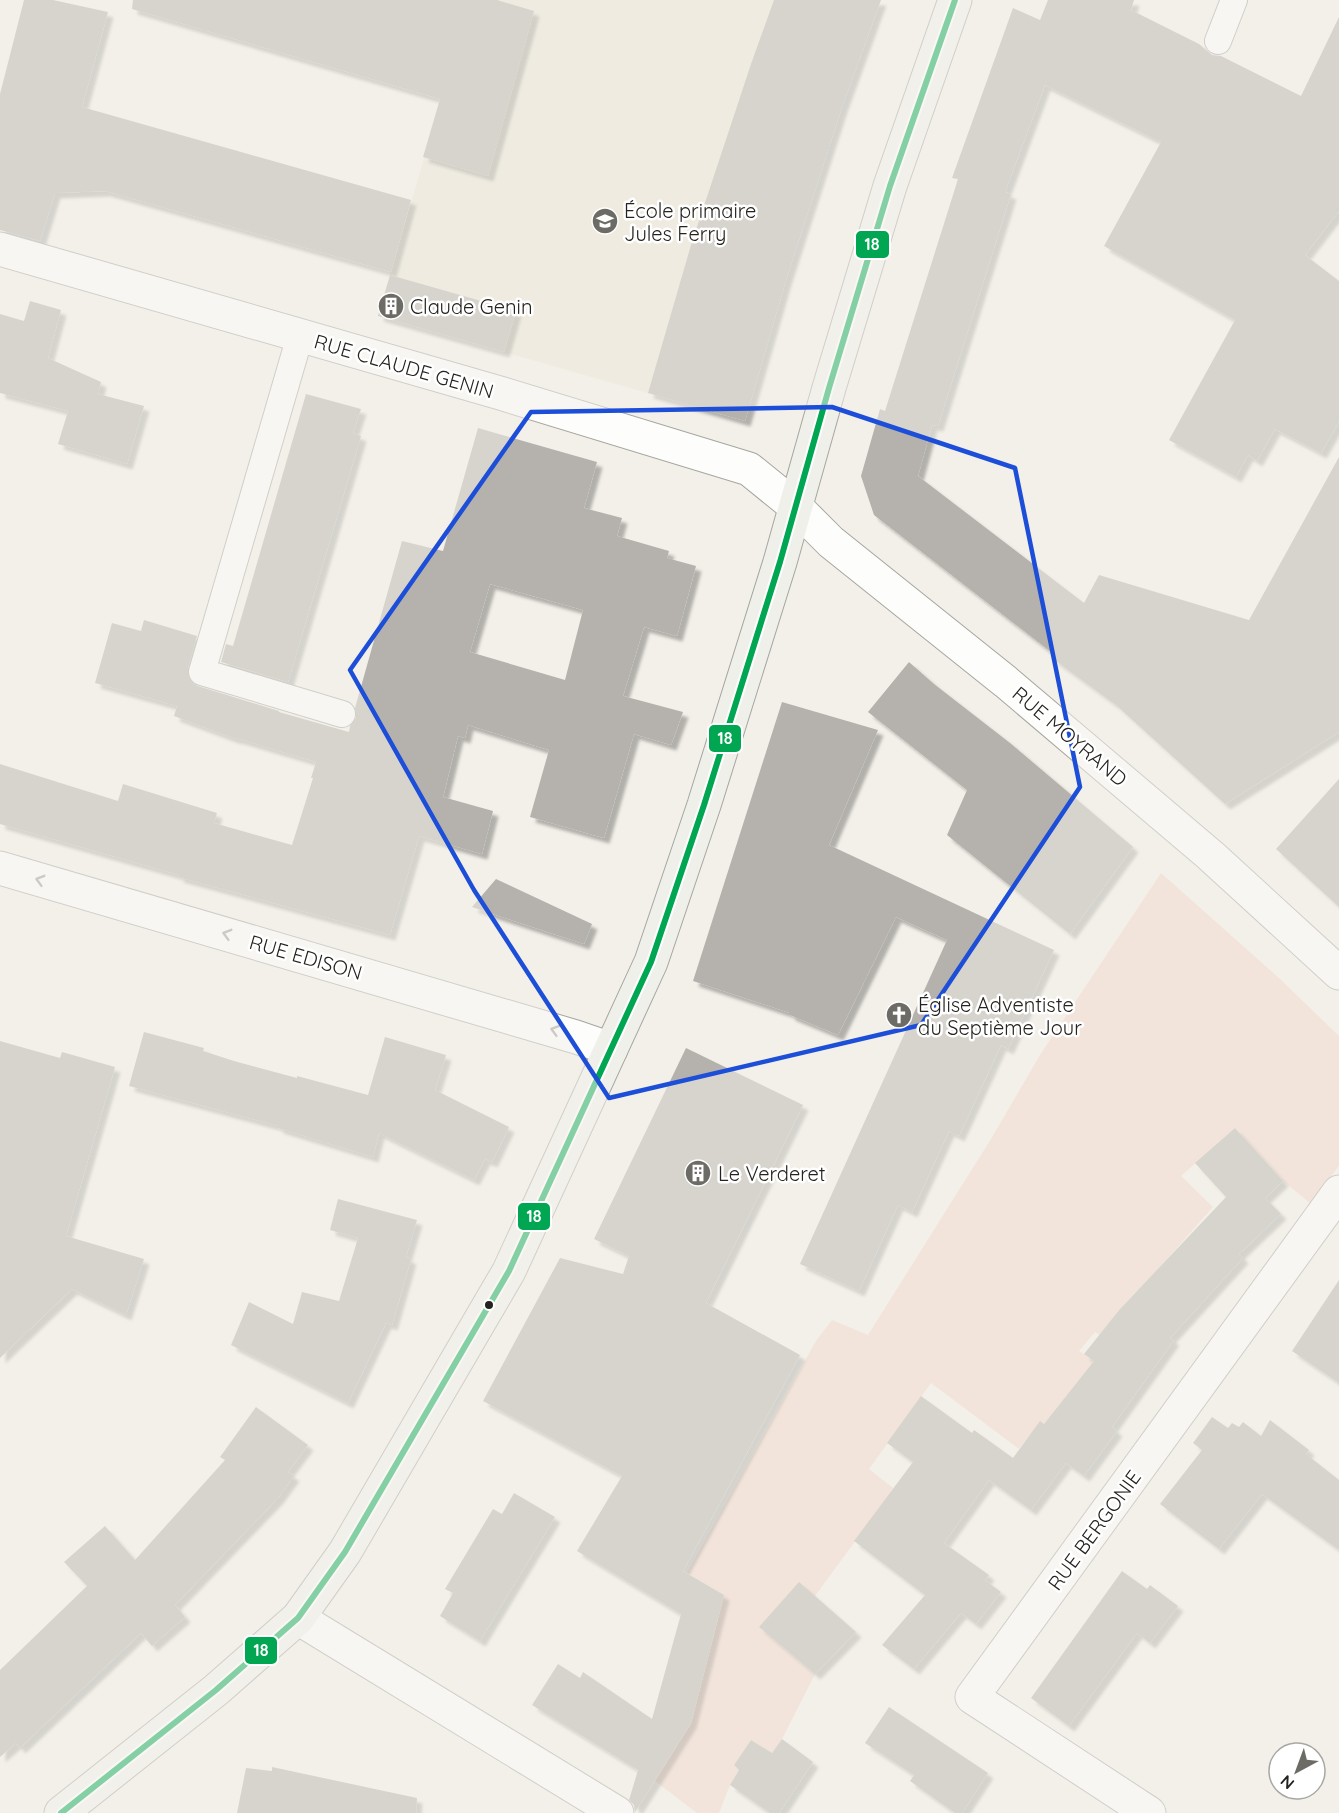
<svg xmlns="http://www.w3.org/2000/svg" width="1339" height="1813" viewBox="0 0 1339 1813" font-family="Quicksand,sans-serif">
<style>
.built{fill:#eae5d7}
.green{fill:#f1d5c9}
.building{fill:#b5b2ad;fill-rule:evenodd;filter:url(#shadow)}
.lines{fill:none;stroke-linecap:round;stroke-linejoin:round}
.lane-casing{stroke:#a7a59f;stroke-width:28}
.street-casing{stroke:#a7a59f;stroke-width:35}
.secondary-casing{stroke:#a7a59f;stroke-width:35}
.lane{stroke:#fdfdfc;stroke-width:26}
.street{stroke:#fdfdfc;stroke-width:33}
.secondary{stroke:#f0f0eb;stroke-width:33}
.bus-1-casing{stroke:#fff;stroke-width:10}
.bus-1{stroke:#00a651;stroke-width:6}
.oneway{stroke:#9c9b99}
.marked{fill:none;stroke:#1d4ed8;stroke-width:4.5;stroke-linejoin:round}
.bus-dot{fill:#25231f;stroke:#fff;stroke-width:2}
.labels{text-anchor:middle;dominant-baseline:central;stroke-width:5;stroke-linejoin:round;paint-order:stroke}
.poi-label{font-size:20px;fill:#25231f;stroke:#fff;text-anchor:start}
.street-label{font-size:20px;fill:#25231f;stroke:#fff}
.line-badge{stroke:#fff;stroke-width:2}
.badge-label{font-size:16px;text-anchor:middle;font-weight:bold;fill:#fff}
</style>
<defs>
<filter id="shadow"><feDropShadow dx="5.5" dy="5.5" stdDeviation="1.5" flood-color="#0004"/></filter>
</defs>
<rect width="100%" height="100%" fill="#f3f0e9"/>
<path class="built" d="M470,0h411l-39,107 -56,173 -41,141 -367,-105z"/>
<path class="green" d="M1161,873l119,106 59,57v130l-29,37 -27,-22 -48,-53 -54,48 32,31 -60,68 -29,29 -24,31 -5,-3 -16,19 16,10 -51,63 -15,12 -10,13 -88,-66 -62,86 24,19 -7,11 -71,97 -56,31 56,47 -33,65 -10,14 -21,-13 -17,25 5,5 -9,15 -11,28h-22l-42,-32 36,-58 33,-128 -37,-22 129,-232 16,-21 36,15 123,-196 49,-84z"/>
<g class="building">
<path d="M24,0h29l55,12 -26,95 329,93 -20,72 -286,-81 -50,2 -15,48 -40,-11v-136z"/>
<path d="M133,0h364l37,11 -46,165 -65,-19 17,-58 -308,-90z"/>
<path d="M774,0h107l-39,107 -56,173 -41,141 -97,-28 43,-148 60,-181z"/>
<path d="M1048,0h86l-3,10 68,34 13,11 9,1 80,40 38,-79v194l-34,44 34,26v141l-18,31 -46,-24 -18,32 -9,-6 -12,22 -67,-37 66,-120 -131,-74 57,-104 -116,-57 -40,107 6,2 -73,232 -6,-1 -14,51 166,127 15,-28 150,45 90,-163v275l-114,72 -109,-99 -63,-46 2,-4 -181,-140 -13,-39 19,-67 5,2 73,-232 -6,-1 61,-170 27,12z"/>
<path d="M390,275l126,36 -12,41 -126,-36z"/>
<path d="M30,301l31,9 -13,48 53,24 -3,12 46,12 -17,58 -69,-20 10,-33 -68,-18v-79l24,7z"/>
<path d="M306,394l55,15 -8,24 8,3 -73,246 -67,-20 5,-18 7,2z"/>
<path d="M478,428l119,34 -13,46 38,10 -5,18 52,15 -2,7 29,8 -19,70 -33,-9 -21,69 60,16 -12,33 -37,-11 -30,104 -74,-21 19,-67 -81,-25 -3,13 -7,-2 -15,61 50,14 -11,43 -63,-18 -29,99 -212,-58 1,-2 -179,-51v-60l118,37 5,-17 94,29 -3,10 78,22 21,-67h-2l5,-16 -80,-24v1l-62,-23 3,-10 -82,-23 17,-60 29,8 3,-11 53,16 -9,32v8l4,7 6,3 81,25v1l70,20 1,-6 6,-8 -1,-10 47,-167 41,10zM490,584l93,26 -18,70 -95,-28z"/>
<path d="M909,662l25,22 76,59 123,104 -63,87 -123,-99 20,-45 -99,-78z"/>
<path d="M782,702l96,28 -49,115 225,105 -46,99 -7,-4 -42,91 -10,-5 -37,81 -14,-7 -39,86 -59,-27 147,-324 -51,-23 -58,118 -48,-20v-2l-97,-32z"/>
<path d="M1339,779v128l-63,-58z"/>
<path d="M496,879l96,45 -8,20 -112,-37z"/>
<path d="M144,1032l60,16 -1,3 31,10 63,17v-2l71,19 17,-58 61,18 -11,35 74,37 -17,35 -7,-3 -11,21 -95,-47 -6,24 -95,-29v-2l-149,-40z"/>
<path d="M0,1041l60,17 2,-6 53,15 -49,169 78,23 -18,56 -54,-26 -72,69z"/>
<path d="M686,1048l117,57 -97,198 94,52 -117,216 41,24 -33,128 -56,89 -1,-7 -5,-5 9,-30 -106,-65 26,-41 22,14 3,-6 69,47 29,-105 -104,-63 45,-75 -139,-75 77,-143 63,16 6,-18 -35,-17z"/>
<path d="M1235,1128l48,53 -18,17 16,16 -42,40 4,4 -73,80 4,2 -62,87 5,4 -33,45 -18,-13 -35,47 -42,-30 -45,63 45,32 -4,5 16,12 -25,32 -15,-11 -47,56 -32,-24 43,-50 -71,-54 59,-79 -26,-19 34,-47 51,37 2,-3 39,28 27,-37 4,3 50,-63 -10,-7 36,-45 106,-112 -31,-34z"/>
<path d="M338,1199l79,21 -11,37 5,2 -19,66 -6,-2 -38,80 -117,-58 18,-43 44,22 9,-32 37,9 19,-63 -28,-8z"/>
<path d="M1339,1280v103l-47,-32z"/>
<path d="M256,1407l52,38 -20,27 6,4 -16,22 -103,107 10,12 -33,29 -11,-13 -121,115 -4,-5 -16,14v-87l87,-84 -23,-24 41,-36 30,34 90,-100 -5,-3z"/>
<path d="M1212,1417l16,11 4,-5 7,4 4,-5 18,14 9,-16 39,30 -3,4 33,26v70l-77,-56 -43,55 -59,-45 42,-54 -9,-7z"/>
<path d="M514,1493l41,24 -75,124 -40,-25 13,-23 -8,-4 48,-80 9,5z"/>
<path d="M1122,1571l25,18 3,-4 28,21 -28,37 -13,-10 -68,93 -38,-28z"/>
<path d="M799,1582l57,50 -41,42 -56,-47z"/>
<path d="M889,1707l99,66 -26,40h-7l-45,-32 4,-6 -49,-32z"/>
<path d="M782,1739l31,23 -34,51h-9l-40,-28 9,-15 -5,-5 17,-25 21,13z"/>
<path d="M272,1767l145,31 -1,15h-179l9,-45 26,3z"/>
</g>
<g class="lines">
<defs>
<g id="lane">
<path d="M1218,41l16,-41"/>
<path d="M300,336l-98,336 140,42"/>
</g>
<g id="street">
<path d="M0,249l500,144 249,76 47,38 35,35 175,140 204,173 129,118"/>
<path d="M0,868l576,169 35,12"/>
<path d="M298,1618l319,195"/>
<path d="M1149,1813l-177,-116 367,-505"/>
</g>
<path id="secondary" d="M61,1813l155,-123 82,-72 47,-66 164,-281 142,-309 53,-157 76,-243 49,-174 61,-202 65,-186"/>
</defs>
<use href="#lane" class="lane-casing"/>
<use href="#street" class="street-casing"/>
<use href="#secondary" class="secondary-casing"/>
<use href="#lane" class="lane"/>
<use href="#street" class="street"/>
<use href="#secondary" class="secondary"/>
<defs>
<path id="bus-1" d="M61,1813l155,-123 82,-72 47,-66 164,-281 142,-309 53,-157 76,-243 49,-174 61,-202 65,-186"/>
</defs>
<use href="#bus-1" class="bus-1-casing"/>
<use href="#bus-1" class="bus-1"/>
</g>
<defs><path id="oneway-chevron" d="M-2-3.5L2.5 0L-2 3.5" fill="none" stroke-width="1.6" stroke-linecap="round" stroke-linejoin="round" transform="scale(1.5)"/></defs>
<g class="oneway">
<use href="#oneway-chevron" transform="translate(40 880) rotate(-164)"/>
<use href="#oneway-chevron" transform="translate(227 934) rotate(-164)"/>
<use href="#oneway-chevron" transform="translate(555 1030) rotate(-164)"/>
</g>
<path d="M0 0H1339V1813H0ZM832,407l183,61 65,319 -159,238 -312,73 -135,-208 -124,-220 181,-258z" fill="#f3f0e9" fill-opacity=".55" fill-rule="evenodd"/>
<path class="marked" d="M832,407l183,61 65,319 -159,238 -312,73 -135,-208 -124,-220 181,-258z"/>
<defs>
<symbol id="school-disc" viewBox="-11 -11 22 22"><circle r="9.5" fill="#6d6b66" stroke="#fff"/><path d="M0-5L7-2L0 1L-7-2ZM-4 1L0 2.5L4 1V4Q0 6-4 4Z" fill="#fff"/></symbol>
<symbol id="building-disc" viewBox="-11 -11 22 22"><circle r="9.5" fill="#6d6b66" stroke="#fff"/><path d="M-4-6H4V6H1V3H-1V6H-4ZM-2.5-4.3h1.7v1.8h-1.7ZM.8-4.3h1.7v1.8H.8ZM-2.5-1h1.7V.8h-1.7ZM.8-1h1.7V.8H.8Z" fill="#fff"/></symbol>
<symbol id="church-disc" viewBox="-11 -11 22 22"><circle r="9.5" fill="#6d6b66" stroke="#fff"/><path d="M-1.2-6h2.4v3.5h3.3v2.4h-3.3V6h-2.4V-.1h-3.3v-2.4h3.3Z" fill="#fff"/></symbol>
</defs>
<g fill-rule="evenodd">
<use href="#school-disc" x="590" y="206" width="30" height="30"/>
<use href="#building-disc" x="376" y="291" width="30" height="30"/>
<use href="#church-disc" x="884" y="1000" width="30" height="30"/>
<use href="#building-disc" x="683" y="1158" width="30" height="30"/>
</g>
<circle class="bus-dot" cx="489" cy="1305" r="5"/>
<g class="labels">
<g class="poi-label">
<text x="624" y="210">École primaire<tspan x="624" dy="23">Jules Ferry</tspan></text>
<text x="410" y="306">Claude Genin</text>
<text x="918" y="1004">Église Adventiste<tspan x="918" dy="23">du Septième Jour</tspan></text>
<text x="718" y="1173">Le Verderet</text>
</g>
<g class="street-label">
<text transform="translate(404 366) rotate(16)">RUE CLAUDE GENIN</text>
<text transform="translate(1070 736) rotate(40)">RUE MOYRAND</text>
<text transform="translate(306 957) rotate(16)">RUE EDISON</text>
<text transform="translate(1094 1530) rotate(-54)">RUE BERGONIE</text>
</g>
</g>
<g class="line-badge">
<rect x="855" y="230" width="35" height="29" rx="6" fill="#00a651"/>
<rect x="708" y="724" width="34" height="29" rx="6" fill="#00a651"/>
<rect x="517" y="1202" width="34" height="29" rx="6" fill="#00a651"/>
<rect x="244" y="1636" width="34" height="29" rx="6" fill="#00a651"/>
</g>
<g class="badge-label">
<text x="872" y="250">18</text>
<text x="725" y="744">18</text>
<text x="534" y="1222">18</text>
<text x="261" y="1656">18</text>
</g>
<g transform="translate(1297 1771) rotate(221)"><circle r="28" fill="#ffffff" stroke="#a8a7a5" stroke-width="1.5"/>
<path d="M0-4.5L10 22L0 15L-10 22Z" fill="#6d6b66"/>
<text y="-9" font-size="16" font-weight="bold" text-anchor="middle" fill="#25231f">N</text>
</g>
</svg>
